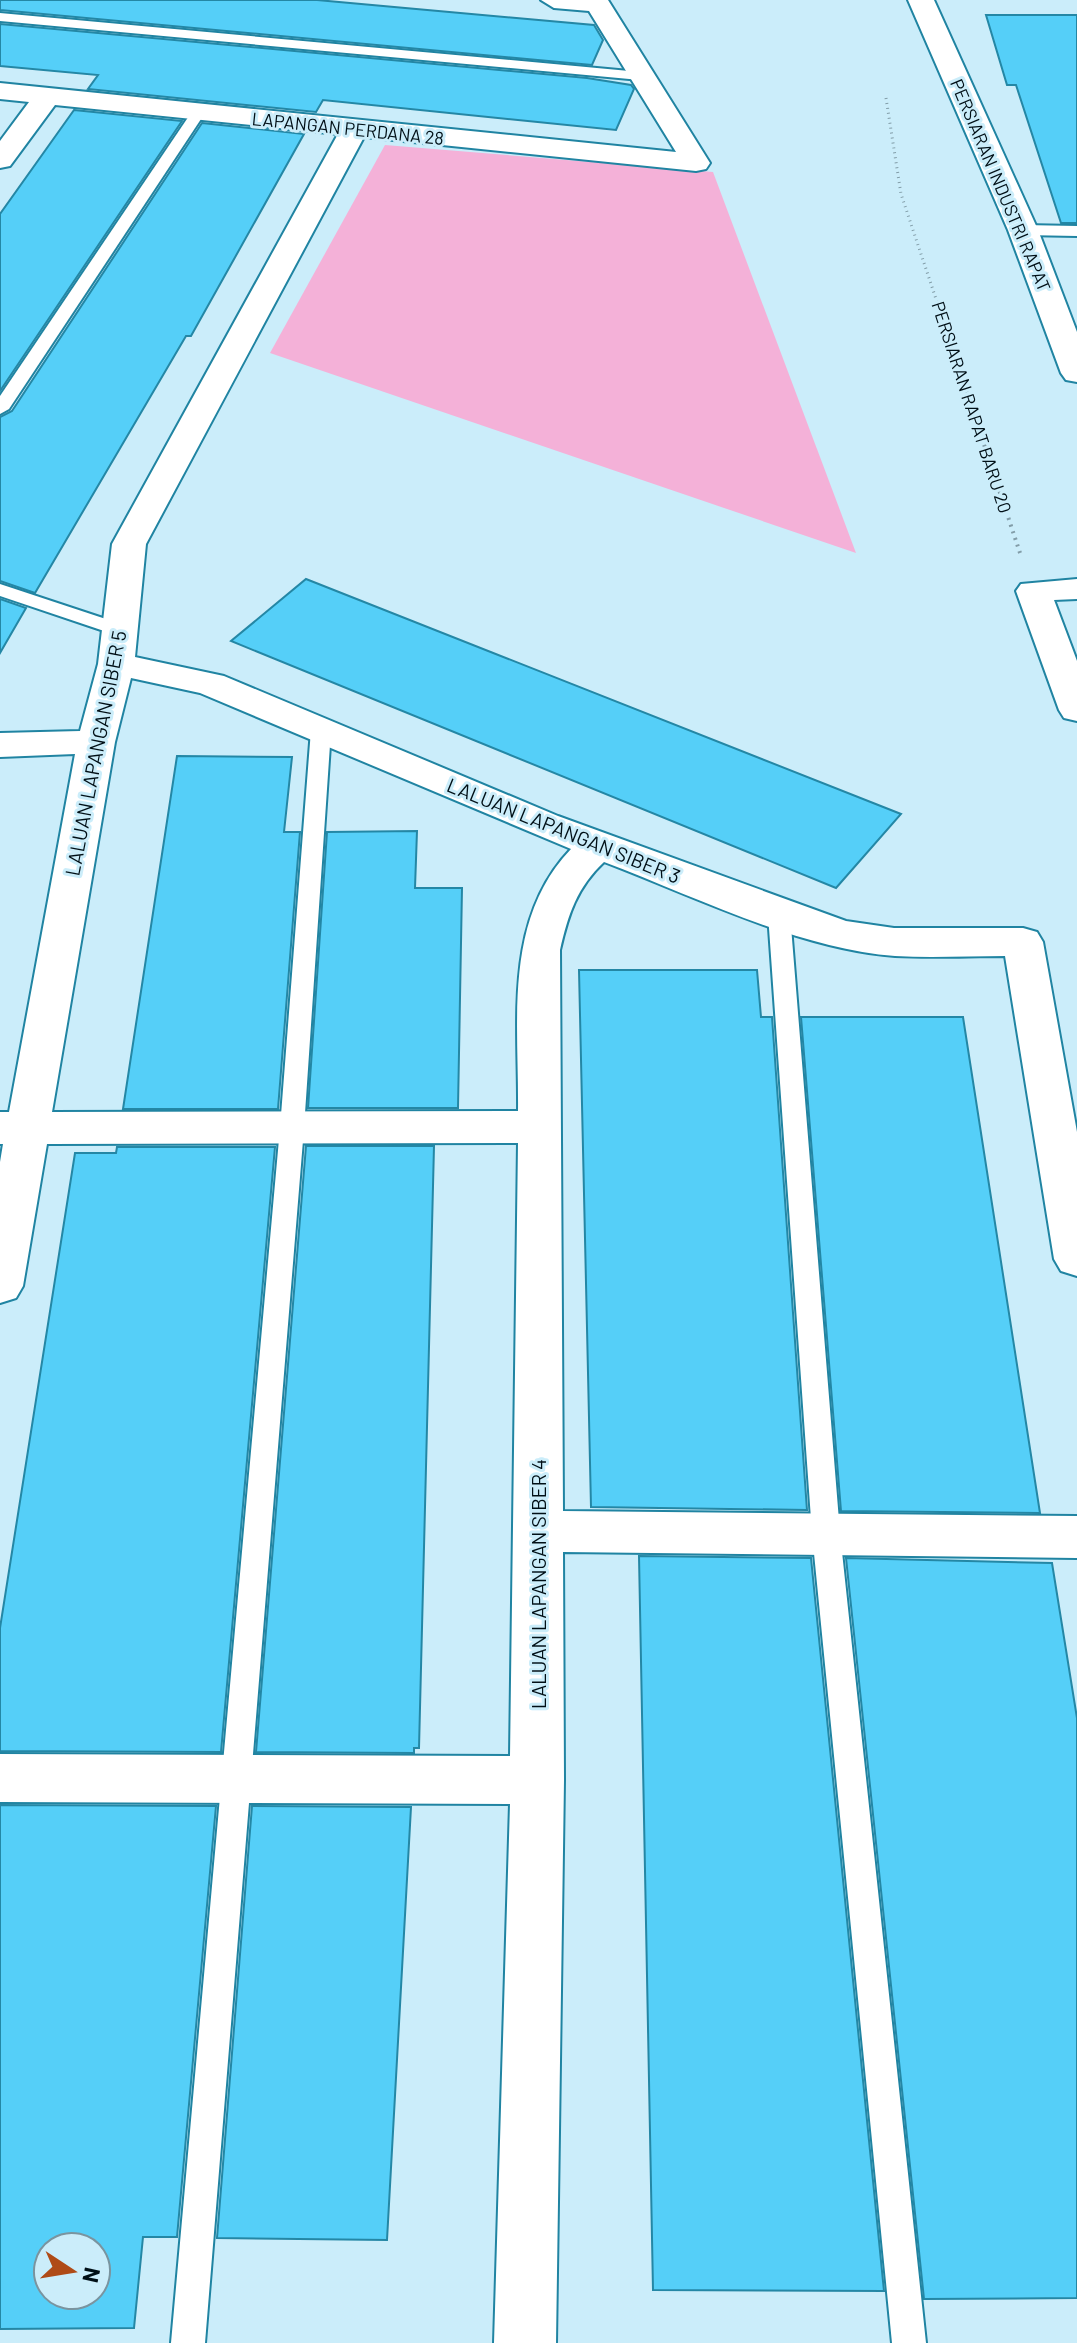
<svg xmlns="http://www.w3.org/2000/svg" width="1077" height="2343" font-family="Barlow,sans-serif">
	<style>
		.green { fill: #f4b1d8 }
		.building { fill: #55cff8; stroke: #2487a5; stroke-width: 2; fill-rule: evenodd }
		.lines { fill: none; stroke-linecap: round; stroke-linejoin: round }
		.service-casing { stroke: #2084a2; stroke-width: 4 }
		.minor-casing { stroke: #2084a2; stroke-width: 4 }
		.path-far1 { stroke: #829da8; stroke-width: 3; stroke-dasharray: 1 4; stroke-linecap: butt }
		.path { stroke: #829da8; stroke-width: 4; stroke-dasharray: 2 5; stroke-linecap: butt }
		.service { fill: #fff; fill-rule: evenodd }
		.minor { fill: #fff; fill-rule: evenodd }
		.labels { text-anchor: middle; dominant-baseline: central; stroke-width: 6; stroke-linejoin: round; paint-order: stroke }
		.far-street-label { font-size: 18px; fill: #000f16; stroke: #cbedfa }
		.street-label { font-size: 20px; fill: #000f16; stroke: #cbedfa }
	</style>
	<rect width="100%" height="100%" fill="#cbedfa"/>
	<path class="green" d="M 385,145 L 713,172 L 856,553 L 270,353 Z"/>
	<g class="building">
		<path d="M 0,0 L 317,0 L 594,25 L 603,40 L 592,65 L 0,10 Z"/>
		<path d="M 986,15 L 1077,15 L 1077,223 L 1061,223 L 1016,85 L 1007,85 Z"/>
		<path d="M 0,24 L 587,78 L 631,85 L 634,89 L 616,130 L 323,100 L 316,112 L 88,89 L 98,75 L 0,66 Z"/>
		<path d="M 74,110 L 182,121 L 0,391 L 0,214 Z"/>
		<path d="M 202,123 L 304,134 L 191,336 L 186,336 L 35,593 L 0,581 L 0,417 L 12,411 Z"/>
		<path d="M 306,579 L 901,814 L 836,888 L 231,641 Z"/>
		<path d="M 0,599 L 26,608 L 0,653 Z"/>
		<path d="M 177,756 L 292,757 L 284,832 L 300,832 L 278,1109 L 123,1109 Z"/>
		<path d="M 417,831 L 415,888 L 462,888 L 458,1108 L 308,1108 L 327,832 Z"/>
		<path d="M 579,970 L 757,970 L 761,1017 L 772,1017 L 807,1510 L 591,1507 Z"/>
		<path d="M 801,1017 L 963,1017 L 1040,1513 L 841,1511 Z"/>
		<path d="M 306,1146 L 434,1146 L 419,1748 L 414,1748 L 414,1753 L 256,1752 Z"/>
		<path d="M 117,1147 L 275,1147 L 221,1752 L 0,1751 L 0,1628 L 75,1153 L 116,1153 Z"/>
		<path d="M 639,1556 L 811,1558 L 884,2291 L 653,2290 Z"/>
		<path d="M 846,1558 L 1052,1563 L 1077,1718 L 1077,2298 L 924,2299 Z"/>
		<path d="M 0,1805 L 216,1806 L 177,2237 L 143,2237 L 134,2328 L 0,2329 ZM 48,2247 L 96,2247 L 96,2295 L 48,2295 Z"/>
		<path d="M 252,1806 L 411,1807 L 387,2240 L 217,2238 Z"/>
	</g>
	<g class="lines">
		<defs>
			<g id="service">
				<path d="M 0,13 L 640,72 L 647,76 L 640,80 L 0,21 Z"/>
				<path d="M 193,110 L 205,113 L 9,409 L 0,414 L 0,396 Z"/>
				<path d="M 1077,226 L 1077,236 L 1023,235 L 1015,230 L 1023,225 Z"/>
				<path d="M 0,584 L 127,626 L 130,630 L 127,634 L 113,634 L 0,596 Z"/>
				<path d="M 321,724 L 331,730 L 304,1128 L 205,2343 L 171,2343 L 280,1128 L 311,730 Z"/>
				<path d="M 779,907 L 790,914 L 840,1533 L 926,2343 L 892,2343 L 812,1533 L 768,914 Z"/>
			</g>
			<g id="minor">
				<path d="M 541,0 L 608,0 L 710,163 L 706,169 L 696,171 L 364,137 L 146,544 L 135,657 L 224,676 L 558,816 L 846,921 L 894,928 L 1023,928 L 1037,932 L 1043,942 L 1077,1132 L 1077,1276 L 1061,1271 L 1054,1259 L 1005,956 C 969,956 931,958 895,956 C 799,949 694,896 604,862 C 577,887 568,915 560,950 L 563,1511 L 1077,1516 L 1077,1558 L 563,1552 L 564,1780 L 556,2343 L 494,2343 L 510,1804 L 0,1802 L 0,1754 L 510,1756 L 518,1143 L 47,1144 L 23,1286 L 16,1298 L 0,1303 L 0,1162 L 3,1144 L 0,1144 L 0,1112 L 9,1112 L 75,754 L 0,757 L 0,733 L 80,731 L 98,664 L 112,544 L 338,134 L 55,105 L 10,166 L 0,168 L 0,141 L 29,102 L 0,99 L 0,83 L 676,152 L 589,11 L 554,8 ZM 131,678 L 200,693 L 571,849 C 503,920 519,1021 518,1111 L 52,1112 L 115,742 Z"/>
				<path d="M 908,0 L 934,0 L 1038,230 L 1077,332 L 1077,382 L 1066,380 L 1061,373 L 1008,230 Z"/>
				<path d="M 1077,579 L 1077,599 L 1054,600 L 1077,661 L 1077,721 L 1064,718 L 1059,710 L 1016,591 L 1021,584 Z"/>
			</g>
		</defs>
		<use href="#service" class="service-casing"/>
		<use href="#minor" class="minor-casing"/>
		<path class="path-far1" d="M 886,98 L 901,194 L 972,407"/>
		<path class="path" d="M 971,405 L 1020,553"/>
		<use href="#service" class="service"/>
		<use href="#minor" class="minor"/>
	</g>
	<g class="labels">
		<g class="far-street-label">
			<text transform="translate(348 128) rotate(6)">LAPANGAN PERDANA 28</text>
			<text transform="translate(1001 185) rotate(67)">PERSIARAN INDUSTRI RAPAT</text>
			<text transform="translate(972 407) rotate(72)">PERSIARAN RAPAT BARU 20</text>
		</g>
		<g class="street-label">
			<text transform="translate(95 753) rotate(-79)">LALUAN LAPANGAN SIBER 5</text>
			<text transform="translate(564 830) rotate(22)">LALUAN LAPANGAN SIBER 3</text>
			<text transform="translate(538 1584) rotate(-90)">LALUAN LAPANGAN SIBER 4</text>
		</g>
	</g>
	<g transform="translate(72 2271) rotate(102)"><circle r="38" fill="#cbedfa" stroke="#7a949f" stroke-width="2"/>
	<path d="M0-6L14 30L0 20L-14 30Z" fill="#af4b17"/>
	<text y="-12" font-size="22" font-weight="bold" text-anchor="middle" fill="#000f16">N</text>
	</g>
</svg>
